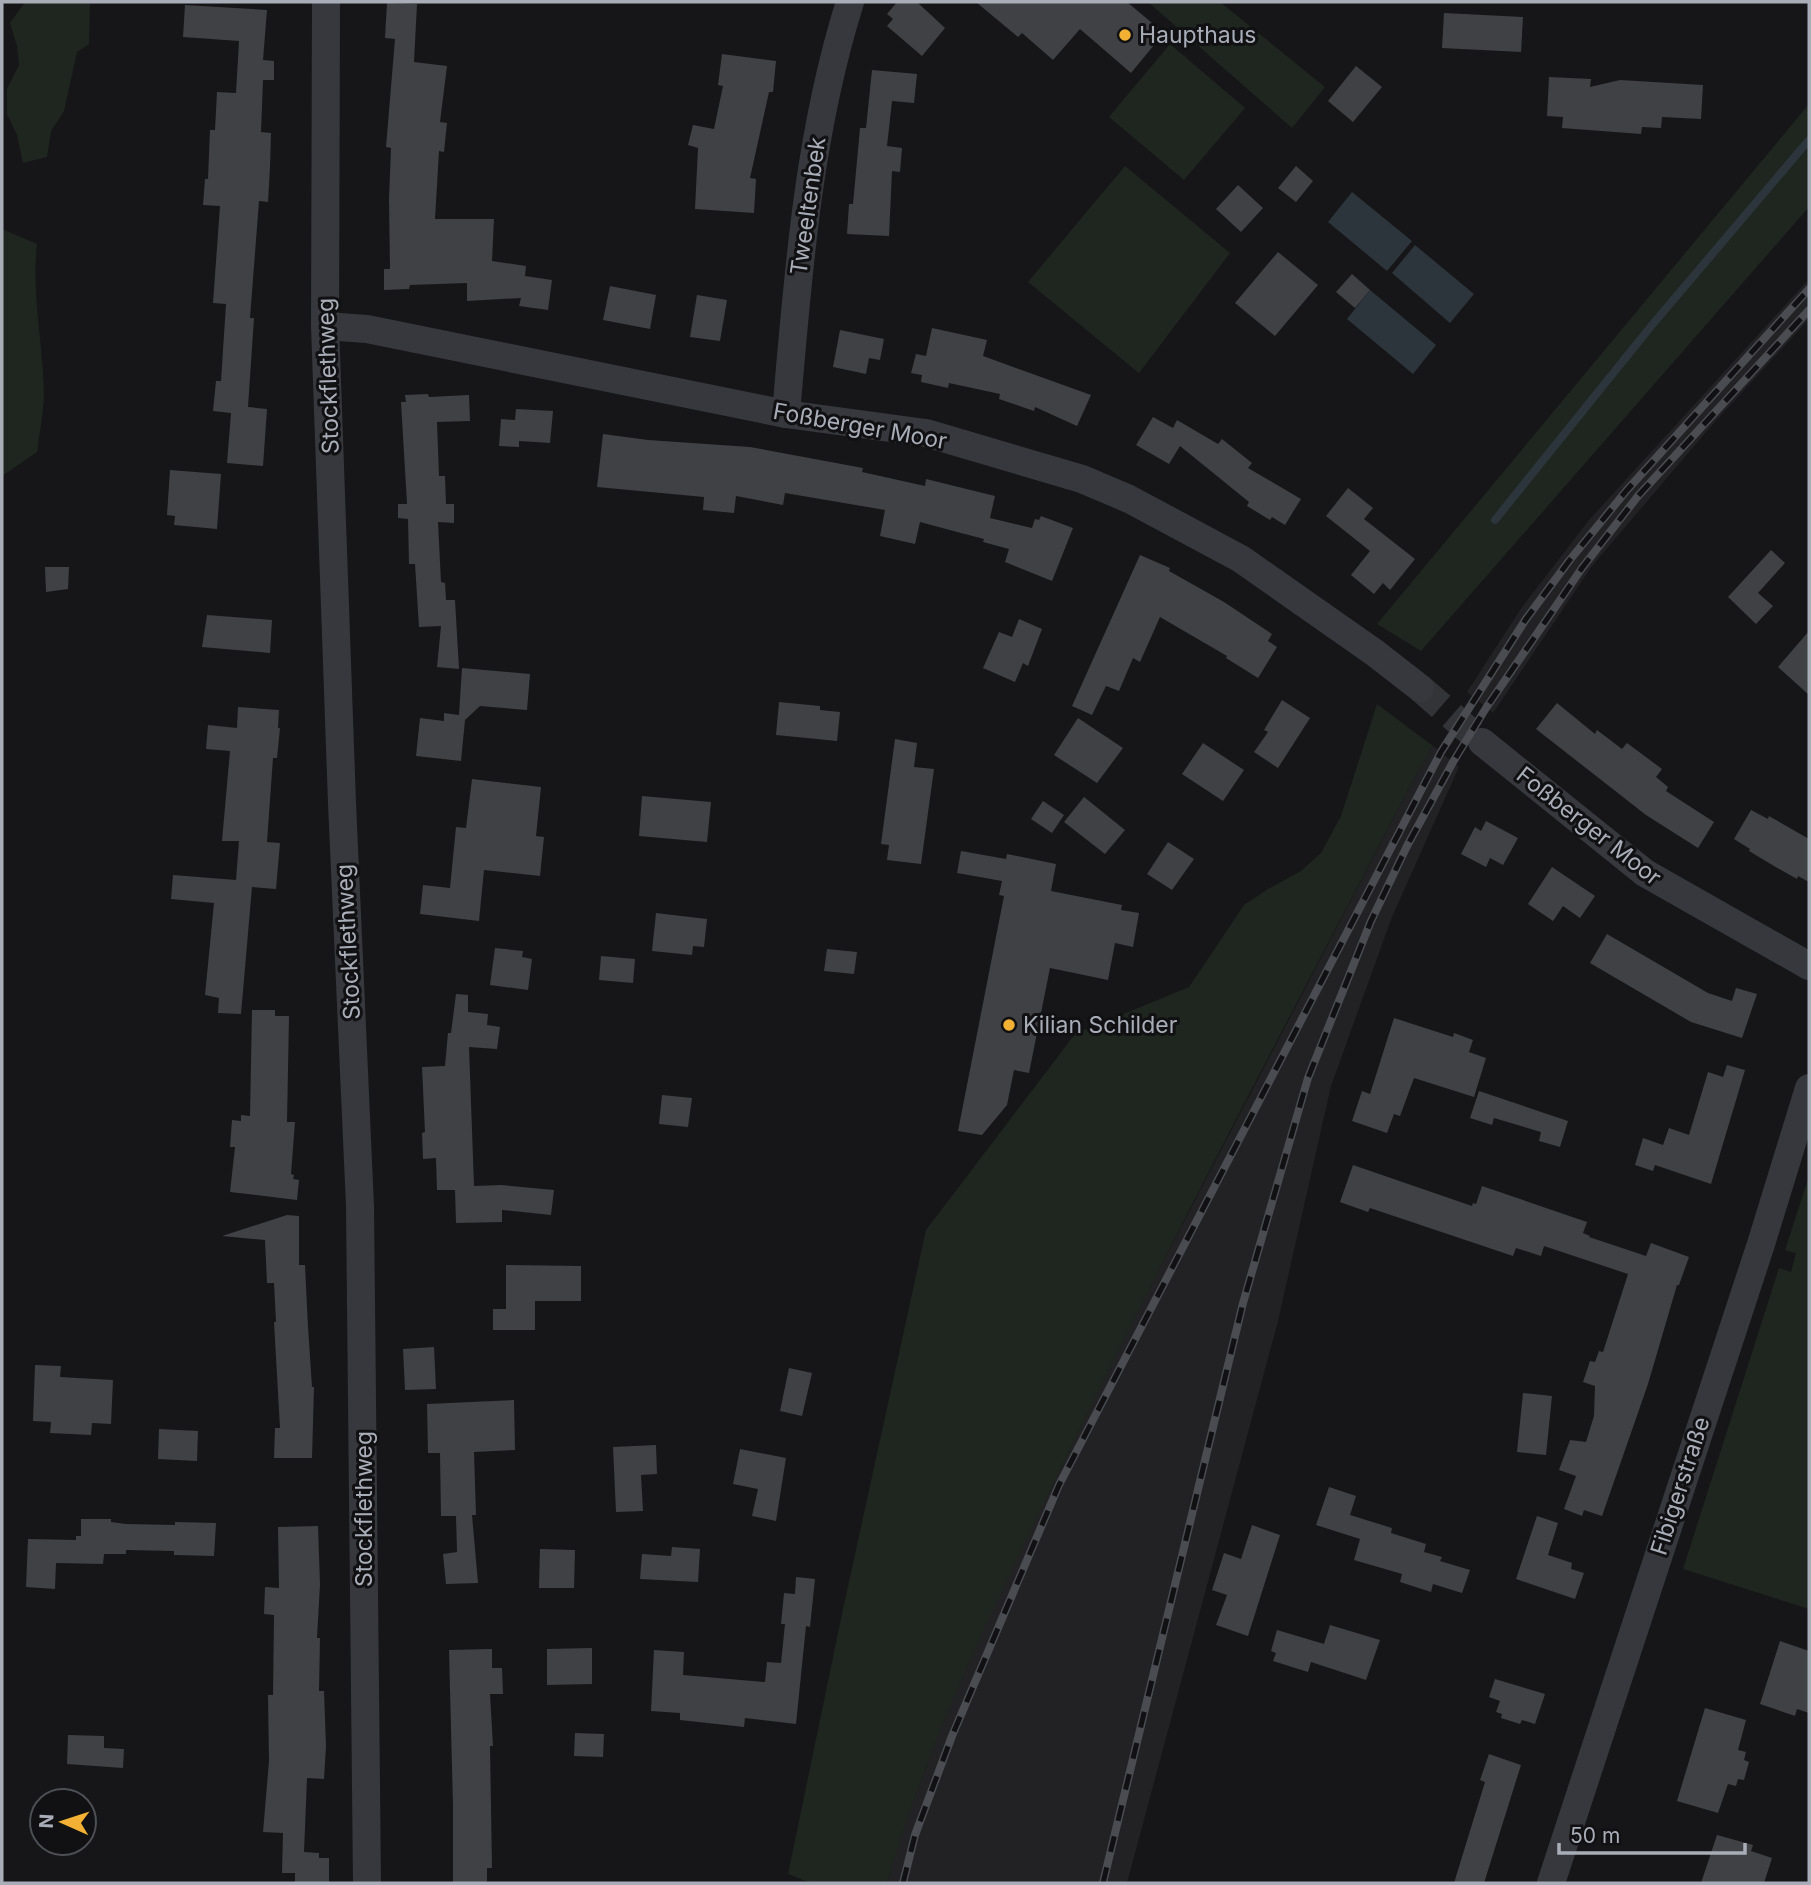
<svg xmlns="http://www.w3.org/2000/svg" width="1811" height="1885" font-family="Inter,sans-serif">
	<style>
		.built { fill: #222225 }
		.green { fill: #1e261f }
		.water { fill: #2c353c }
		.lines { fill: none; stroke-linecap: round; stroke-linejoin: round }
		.stream { stroke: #2c353c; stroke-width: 8 }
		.building { fill: #404145 }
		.minor-tunnel { stroke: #333438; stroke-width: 28; stroke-dasharray: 28 14; stroke-linecap: butt }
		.minor { stroke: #37383d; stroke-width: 28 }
		.rail-casing { stroke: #4a4c52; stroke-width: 8 }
		.rail { stroke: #111113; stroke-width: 5; stroke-dasharray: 16; stroke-linecap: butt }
		.poi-dot { fill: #f2b134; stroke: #111113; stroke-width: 2.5 }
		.labels { text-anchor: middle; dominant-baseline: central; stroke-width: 6; stroke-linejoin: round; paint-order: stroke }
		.poi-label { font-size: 23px; fill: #a8adb8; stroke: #111113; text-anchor: start }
		.street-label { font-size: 23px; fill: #a8adb8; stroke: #111113 }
	</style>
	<rect width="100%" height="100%" fill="#161618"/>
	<g class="built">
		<path d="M 1809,279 L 1809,319 L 1712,425 L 1592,566 L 1493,713 L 1467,692 L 1522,607 L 1589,520 Z"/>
		<path d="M 1433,746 L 1459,767 L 1392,917 L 1331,1086 L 1278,1321 L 1127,1883 L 887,1883 L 901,1834 L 940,1729 L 991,1611 L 1126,1333 L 1417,773 Z"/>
	</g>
	<g class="green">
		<path d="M 25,2 L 90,2 L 89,44 L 77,52 L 64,111 L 51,131 L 47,157 L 23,163 L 17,135 L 7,114 L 7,89 L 19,65 L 17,46 L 10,23 Z"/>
		<path d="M 1148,2 L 1220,2 L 1325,87 L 1292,128 Z"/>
		<path d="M 1170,44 L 1245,108 L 1184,180 L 1109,117 Z"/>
		<path d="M 1809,104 L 1809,207 L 1421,651 L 1377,624 Z"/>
		<path d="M 1125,166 L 1230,253 L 1139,373 L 1028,282 Z"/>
		<path d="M 2,229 L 37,244 C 31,295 44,347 44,398 C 43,416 39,434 37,452 L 2,476 Z"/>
		<path d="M 1377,704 L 1433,746 L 1417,773 C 1301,996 1182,1218 1072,1445 C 1003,1588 931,1730 887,1883 L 811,1883 L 788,1874 L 843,1609 L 926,1230 L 1075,1034 L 1189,987 L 1244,905 L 1268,889 L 1301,871 L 1321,853 L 1341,816 Z"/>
		<path d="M 1809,1176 L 1809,1609 L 1683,1569 L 1779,1268 L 1791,1272 L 1796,1253 L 1785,1250 Z"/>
	</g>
	<g class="water">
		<path d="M 1352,192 L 1412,241 L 1387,271 L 1328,222 Z"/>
		<path d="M 1415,245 L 1474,294 L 1450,323 L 1392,273 Z"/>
		<path d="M 1370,290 L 1436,345 L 1413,374 L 1347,319 Z"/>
	</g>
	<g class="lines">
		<path class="stream" d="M 1495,520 L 1652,325 L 1809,140"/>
	</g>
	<g class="building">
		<path d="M 897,2 L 917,2 L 945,28 L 922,56 L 887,26 L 893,19 L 887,14 Z"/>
		<path d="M 976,2 L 1127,2 L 1164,33 L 1131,73 L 1080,29 L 1053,60 L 1022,33 L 1018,37 Z"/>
		<path d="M 387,3 L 417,4 L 414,62 L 447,66 L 440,122 L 447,123 L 444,152 L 439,151 L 435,219 L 494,219 L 492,261 L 526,266 L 525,276 L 552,280 L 548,310 L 519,306 L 521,298 L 467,301 L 467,283 L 410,285 L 409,289 L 384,290 L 384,269 L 390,269 L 389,199 L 391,148 L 386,147 L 395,39 L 385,38 Z"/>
		<path d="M 185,5 L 267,10 L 263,60 L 274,61 L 274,80 L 263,80 L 261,132 L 271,133 L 270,167 L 268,202 L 259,201 L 250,318 L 254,318 L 248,407 L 267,409 L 263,466 L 227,463 L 231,413 L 213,411 L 216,381 L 221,381 L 226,304 L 213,303 L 220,206 L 203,205 L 205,179 L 208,179 L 210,130 L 215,130 L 217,92 L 236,93 L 239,41 L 183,37 Z"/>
		<path d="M 1444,13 L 1523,17 L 1521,52 L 1442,48 Z"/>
		<path d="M 722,54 L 776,61 L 773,92 L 769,92 L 750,178 L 756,179 L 754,213 L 695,209 L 698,148 L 688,145 L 693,125 L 714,129 L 723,86 L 718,85 Z"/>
		<path d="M 1356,66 L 1382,87 L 1353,122 L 1328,101 Z"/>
		<path d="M 872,70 L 917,74 L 914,103 L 892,101 L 887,146 L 902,148 L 900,172 L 892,171 L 889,236 L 847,234 L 849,204 L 853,204 L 860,128 L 866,128 Z"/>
		<path d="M 1549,77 L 1591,79 L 1590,87 L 1620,80 L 1703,85 L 1701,119 L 1662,117 L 1661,128 L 1642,127 L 1641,134 L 1562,128 L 1563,117 L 1547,116 Z"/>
		<path d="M 1296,166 L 1313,181 L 1296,202 L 1278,188 Z"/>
		<path d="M 1238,185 L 1263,208 L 1241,232 L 1216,209 Z"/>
		<path d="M 1278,252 L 1318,285 L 1275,336 L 1235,303 Z"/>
		<path d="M 1352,274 L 1370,290 L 1355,308 L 1336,292 Z"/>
		<path d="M 610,286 L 656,295 L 650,329 L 603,320 Z"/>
		<path d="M 697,295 L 727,300 L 720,341 L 690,337 Z"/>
		<path d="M 932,328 L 987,340 L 983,356 L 1091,395 L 1077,426 L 1035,407 L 1034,411 L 999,399 L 1000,394 L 949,383 L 948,388 L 921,382 L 922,375 L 911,373 L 916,354 L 926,356 Z"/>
		<path d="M 840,330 L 884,339 L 880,360 L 869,358 L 866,374 L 833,367 Z"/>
		<path d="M 428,394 L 429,397 L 469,395 L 470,421 L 437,422 L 439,476 L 445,476 L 446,504 L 454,504 L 454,523 L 438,522 L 441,582 L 445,583 L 446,600 L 455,600 L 459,669 L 437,667 L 441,626 L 419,627 L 415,564 L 409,564 L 408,519 L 398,518 L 398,504 L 407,504 L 401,402 L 406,402 L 405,395 Z"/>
		<path d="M 516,409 L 553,411 L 550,443 L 519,441 L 519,447 L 499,446 L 501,419 L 515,420 Z"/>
		<path d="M 1153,417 L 1173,428 L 1177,420 L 1218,444 L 1222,439 L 1252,463 L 1248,468 L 1301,499 L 1285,525 L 1272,517 L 1270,520 L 1247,506 L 1249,502 L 1180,446 L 1169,464 L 1136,445 Z"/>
		<path d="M 603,434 L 648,440 L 750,447 L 863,468 L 862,472 L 925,486 L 926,479 L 995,496 L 990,518 L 1032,528 L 1035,519 L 1039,520 L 1041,516 L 1073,528 L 1052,581 L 1005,562 L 1009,549 L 983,542 L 984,539 L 961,533 L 920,522 L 915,544 L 880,536 L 885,510 L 785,493 L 783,505 L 736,496 L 734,513 L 703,510 L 704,497 L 597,487 Z"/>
		<path d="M 170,470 L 221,474 L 217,529 L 174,525 L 175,516 L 167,515 Z"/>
		<path d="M 1348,488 L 1373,508 L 1364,519 L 1415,559 L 1390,590 L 1383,583 L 1374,594 L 1351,575 L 1370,551 L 1326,516 Z"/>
		<path d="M 1771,550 L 1785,563 L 1758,593 L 1773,606 L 1756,624 L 1728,597 Z"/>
		<path d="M 1140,555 L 1170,568 L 1169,571 L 1224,602 L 1272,634 L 1268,641 L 1277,647 L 1258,678 L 1226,658 L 1227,656 L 1160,617 L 1140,662 L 1133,658 L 1119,691 L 1106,686 L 1092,715 L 1072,706 Z"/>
		<path d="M 45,567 L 69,567 L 68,589 L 46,592 Z"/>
		<path d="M 207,615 L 272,620 L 270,653 L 202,647 Z"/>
		<path d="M 1019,619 L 1042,629 L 1028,666 L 1023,663 L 1015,682 L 983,668 L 999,632 L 1012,637 Z"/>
		<path d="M 1809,631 L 1809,695 L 1778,667 Z"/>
		<path d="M 462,668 L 530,674 L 527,710 L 480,706 L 465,720 L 461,761 L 416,756 L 420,718 L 444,721 L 444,713 L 459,715 Z"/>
		<path d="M 1282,700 L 1310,718 L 1278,768 L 1254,752 L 1268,732 L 1264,730 Z"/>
		<path d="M 779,702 L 820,706 L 820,710 L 840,712 L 837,741 L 776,735 Z"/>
		<path d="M 1557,703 L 1595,734 L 1597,730 L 1622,749 L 1627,743 L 1662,769 L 1656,777 L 1668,787 L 1666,791 L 1714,822 L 1698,848 L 1646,815 L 1536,729 Z"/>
		<path d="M 238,707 L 279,710 L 278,728 L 280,728 L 277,758 L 273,758 L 267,842 L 280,843 L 276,889 L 252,887 L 241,1014 L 218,1013 L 219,998 L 205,995 L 214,903 L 171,899 L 173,875 L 236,880 L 239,841 L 222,841 L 230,751 L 206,749 L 208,725 L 237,728 Z"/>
		<path d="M 1078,718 L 1123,748 L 1097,783 L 1054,755 Z"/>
		<path d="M 895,739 L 917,743 L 914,767 L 934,769 L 921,864 L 887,860 L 889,845 L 881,844 Z"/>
		<path d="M 1203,743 L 1244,770 L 1223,801 L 1182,774 Z"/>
		<path d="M 472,779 L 541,787 L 536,836 L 544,837 L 540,876 L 484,870 L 479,921 L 420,914 L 423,885 L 450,888 L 456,827 L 466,828 Z"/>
		<path d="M 642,796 L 711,802 L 707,842 L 639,836 Z"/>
		<path d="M 1084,797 L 1125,830 L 1105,854 L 1064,822 Z"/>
		<path d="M 1043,801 L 1064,815 L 1052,833 L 1031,819 Z"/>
		<path d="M 1751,810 L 1768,819 L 1769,816 L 1809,839 L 1809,882 L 1798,876 L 1797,879 L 1774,866 L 1749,851 L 1750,849 L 1734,839 Z"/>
		<path d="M 1486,821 L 1518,838 L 1503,865 L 1490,858 L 1486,867 L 1461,854 L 1475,827 L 1481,831 Z"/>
		<path d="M 1168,842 L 1194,859 L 1172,890 L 1147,874 Z"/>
		<path d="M 961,851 L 1006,859 L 1007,854 L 1056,864 L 1051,891 L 1122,905 L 1121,910 L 1139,913 L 1133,947 L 1115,943 L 1108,980 L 1050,968 L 1029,1073 L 1014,1070 L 1007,1105 L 982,1135 L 958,1131 L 1004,896 L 999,895 L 1002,881 L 957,873 Z"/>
		<path d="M 1552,867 L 1595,896 L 1580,918 L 1563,906 L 1553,921 L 1528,904 Z"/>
		<path d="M 656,913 L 707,919 L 704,947 L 693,946 L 692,955 L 652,951 Z"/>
		<path d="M 1607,934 L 1708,993 L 1732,1001 L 1736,988 L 1757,994 L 1742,1038 L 1691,1022 L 1590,963 Z"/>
		<path d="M 495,948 L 523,951 L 522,957 L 532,959 L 528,990 L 490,985 Z"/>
		<path d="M 827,949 L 857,952 L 854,974 L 824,971 Z"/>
		<path d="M 601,956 L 635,959 L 633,983 L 599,980 Z"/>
		<path d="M 456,994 L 468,995 L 468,1012 L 488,1014 L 487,1025 L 500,1027 L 497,1049 L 469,1047 L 474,1186 L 501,1185 L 554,1190 L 551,1215 L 502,1210 L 502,1222 L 456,1223 L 455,1190 L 437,1190 L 436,1158 L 423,1159 L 422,1133 L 425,1132 L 422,1067 L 445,1066 L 448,1033 L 451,1033 Z"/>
		<path d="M 252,1010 L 275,1010 L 275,1016 L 289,1016 L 287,1122 L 295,1122 L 291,1174 L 294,1175 L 293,1179 L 299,1180 L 297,1200 L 230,1192 L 235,1147 L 230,1147 L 232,1120 L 241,1121 L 241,1115 L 250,1116 Z"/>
		<path d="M 1394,1018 L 1453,1037 L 1454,1033 L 1473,1040 L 1469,1052 L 1486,1058 L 1474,1097 L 1414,1078 L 1400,1116 L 1394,1114 L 1387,1133 L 1352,1121 L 1362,1091 L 1370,1094 Z"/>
		<path d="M 1727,1065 L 1745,1070 L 1711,1184 L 1655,1165 L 1653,1171 L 1635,1165 L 1643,1138 L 1663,1145 L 1669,1128 L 1689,1135 L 1708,1072 L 1723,1077 Z"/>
		<path d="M 1479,1091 L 1568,1121 L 1560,1147 L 1539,1141 L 1541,1132 L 1494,1118 L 1492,1125 L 1470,1118 Z"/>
		<path d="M 662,1095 L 692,1098 L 688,1127 L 659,1124 Z"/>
		<path d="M 1353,1165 L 1472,1206 L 1473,1203 L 1476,1204 L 1482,1186 L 1587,1222 L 1583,1233 L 1590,1236 L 1589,1237 L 1646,1256 L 1651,1243 L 1689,1257 L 1679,1285 L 1677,1285 L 1648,1384 L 1602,1516 L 1584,1510 L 1582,1516 L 1564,1509 L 1576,1476 L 1559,1470 L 1570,1440 L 1586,1442 L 1594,1416 L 1595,1386 L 1583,1382 L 1590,1361 L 1595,1362 L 1599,1351 L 1603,1352 L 1628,1274 L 1544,1246 L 1541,1256 L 1516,1248 L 1513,1256 L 1370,1208 L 1368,1212 L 1340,1202 Z"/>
		<path d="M 287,1215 L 299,1216 L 299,1265 L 305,1265 L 308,1327 L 312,1387 L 314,1387 L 312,1458 L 274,1458 L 275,1428 L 280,1428 L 274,1322 L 276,1322 L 274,1283 L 267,1283 L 265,1240 L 222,1236 Z"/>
		<path d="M 506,1265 L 581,1266 L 581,1301 L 535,1301 L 535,1330 L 493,1330 L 493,1309 L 506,1309 Z"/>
		<path d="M 434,1347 L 436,1389 L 405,1390 L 403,1349 Z"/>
		<path d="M 35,1365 L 61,1366 L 60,1377 L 113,1380 L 111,1424 L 92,1423 L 91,1435 L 50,1433 L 51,1422 L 33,1421 Z"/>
		<path d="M 789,1368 L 812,1373 L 802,1416 L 780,1411 Z"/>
		<path d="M 1523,1393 L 1552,1396 L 1546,1455 L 1517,1452 Z"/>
		<path d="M 514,1400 L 515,1450 L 474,1452 L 476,1515 L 472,1515 L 478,1583 L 446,1584 L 443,1554 L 457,1552 L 456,1516 L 441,1516 L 440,1453 L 428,1453 L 427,1404 Z"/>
		<path d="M 159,1429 L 198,1431 L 197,1461 L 158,1459 Z"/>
		<path d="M 656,1445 L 657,1474 L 641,1475 L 643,1511 L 616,1512 L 613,1447 Z"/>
		<path d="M 740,1449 L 786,1458 L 776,1521 L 752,1516 L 758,1489 L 733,1484 Z"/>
		<path d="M 1329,1487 L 1356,1496 L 1350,1515 L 1392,1528 L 1391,1533 L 1426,1544 L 1424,1552 L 1442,1557 L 1440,1561 L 1470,1570 L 1462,1593 L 1433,1584 L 1431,1592 L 1400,1582 L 1402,1574 L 1354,1560 L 1360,1539 L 1316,1525 Z"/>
		<path d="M 1537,1516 L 1558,1523 L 1548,1555 L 1572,1563 L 1571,1569 L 1584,1573 L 1575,1599 L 1516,1579 Z"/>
		<path d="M 81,1519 L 111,1519 L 111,1522 L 126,1524 L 175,1525 L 175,1522 L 216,1523 L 214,1556 L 174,1555 L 174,1551 L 126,1550 L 126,1554 L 104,1554 L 103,1564 L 56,1563 L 55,1589 L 26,1587 L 28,1539 L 76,1540 L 76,1536 L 81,1536 Z"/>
		<path d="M 1252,1525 L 1280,1535 L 1248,1636 L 1216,1625 L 1227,1595 L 1212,1590 L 1224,1553 L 1241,1559 Z"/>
		<path d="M 318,1526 L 320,1584 L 317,1638 L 320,1638 L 319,1691 L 324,1691 L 326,1746 L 324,1779 L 307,1778 L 304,1852 L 319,1853 L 319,1858 L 329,1858 L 329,1883 L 295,1883 L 295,1873 L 282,1873 L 283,1833 L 263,1832 L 269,1761 L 268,1695 L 273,1695 L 274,1615 L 264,1614 L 265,1587 L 279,1588 L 278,1527 Z"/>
		<path d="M 672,1547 L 700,1549 L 698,1582 L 640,1579 L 642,1554 L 671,1556 Z"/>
		<path d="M 540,1549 L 575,1550 L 574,1588 L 539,1588 Z"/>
		<path d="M 796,1577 L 815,1579 L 810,1627 L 806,1626 L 796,1724 L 745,1718 L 744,1727 L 680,1720 L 680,1713 L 651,1711 L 654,1650 L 684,1652 L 683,1675 L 765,1682 L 767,1662 L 781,1663 L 785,1624 L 781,1624 L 784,1593 L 795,1594 Z"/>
		<path d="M 1330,1625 L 1380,1640 L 1366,1680 L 1311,1662 L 1308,1672 L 1273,1661 L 1276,1653 L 1271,1651 L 1277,1630 L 1324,1644 Z"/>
		<path d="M 1780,1641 L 1809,1651 L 1809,1713 L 1797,1709 L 1795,1716 L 1760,1704 Z"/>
		<path d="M 592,1648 L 592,1684 L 547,1685 L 547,1649 Z"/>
		<path d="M 492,1649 L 492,1668 L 502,1668 L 503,1694 L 490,1694 L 493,1746 L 490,1746 L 492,1868 L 487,1868 L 487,1883 L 453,1883 L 453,1806 L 449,1650 Z"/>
		<path d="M 1495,1679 L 1545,1694 L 1535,1724 L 1522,1720 L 1520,1724 L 1501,1718 L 1502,1714 L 1496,1712 L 1500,1701 L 1489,1697 Z"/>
		<path d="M 1705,1708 L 1746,1720 L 1738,1750 L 1746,1752 L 1744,1760 L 1749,1762 L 1744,1780 L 1738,1779 L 1736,1786 L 1728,1784 L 1718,1813 L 1677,1801 Z"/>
		<path d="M 575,1733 L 604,1734 L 603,1757 L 574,1756 Z"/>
		<path d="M 68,1735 L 104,1736 L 104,1748 L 124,1749 L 123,1768 L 67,1764 Z"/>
		<path d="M 1489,1754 L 1521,1765 L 1484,1883 L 1454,1883 L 1485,1782 L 1480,1780 Z"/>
		<path d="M 1717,1835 L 1753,1845 L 1751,1851 L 1772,1858 L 1764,1883 L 1701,1883 Z"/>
	</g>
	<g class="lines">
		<path class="minor-tunnel" d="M 1420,688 L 1482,742"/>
		<g class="minor">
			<path d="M 326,2 L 325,326 L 342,803 L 360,1206 L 367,1883"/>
			<path d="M 325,326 L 367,329 L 786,414 L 926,433 L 1082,479 L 1129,499 L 1241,559 L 1375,653 L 1420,688"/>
			<path d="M 786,414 C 798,275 808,135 850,2"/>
			<path d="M 1482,742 L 1645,873 L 1809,966"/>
			<path d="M 1551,1883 L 1761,1244 L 1809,1088"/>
		</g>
		<defs>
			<g id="rail">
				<path d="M 903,1883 L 915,1835 L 952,1736 L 1059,1485 L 1441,752 L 1526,619 L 1569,561 L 1627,490 L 1809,289"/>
				<path d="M 1103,1883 L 1243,1303 L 1308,1078 L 1371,921 L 1407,846 L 1453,762 L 1486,708 L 1582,568 L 1638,496 L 1809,310"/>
			</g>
		</defs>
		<use href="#rail" class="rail-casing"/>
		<use href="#rail" class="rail"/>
	</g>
	<g class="poi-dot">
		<circle cx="1125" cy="35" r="7"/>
		<circle cx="1009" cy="1025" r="7"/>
	</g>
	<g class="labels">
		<g class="poi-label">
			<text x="1139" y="35">Haupthaus</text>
			<text x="1023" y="1025">Kilian Schilder</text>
		</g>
		<g class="street-label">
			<text transform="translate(808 206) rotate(-82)">Tweeltenbek</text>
			<text transform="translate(328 376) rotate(-92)">Stockflethweg</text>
			<text transform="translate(860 426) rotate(10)">Foßberger Moor</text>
			<text transform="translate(1589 826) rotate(38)">Foßberger Moor</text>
			<text transform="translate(348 942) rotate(-93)">Stockflethweg</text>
			<text transform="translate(1680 1486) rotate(-72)">Fibigerstraße</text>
			<text transform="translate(364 1509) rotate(-90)">Stockflethweg</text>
		</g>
	</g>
	<rect width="1811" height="1885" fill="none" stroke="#a8adb8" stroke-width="7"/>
	<g transform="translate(63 1822) rotate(273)"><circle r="33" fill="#111113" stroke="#4d4f55" stroke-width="2"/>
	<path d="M0-5L12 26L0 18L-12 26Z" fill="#f2b134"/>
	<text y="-10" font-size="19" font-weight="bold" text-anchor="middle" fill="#a8adb8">N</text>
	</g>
	<path d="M1559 1843v10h186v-10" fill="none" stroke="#a8adb8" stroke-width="3.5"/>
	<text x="1570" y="1843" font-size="21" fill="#a8adb8" stroke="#111113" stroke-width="5" paint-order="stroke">50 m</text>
</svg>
